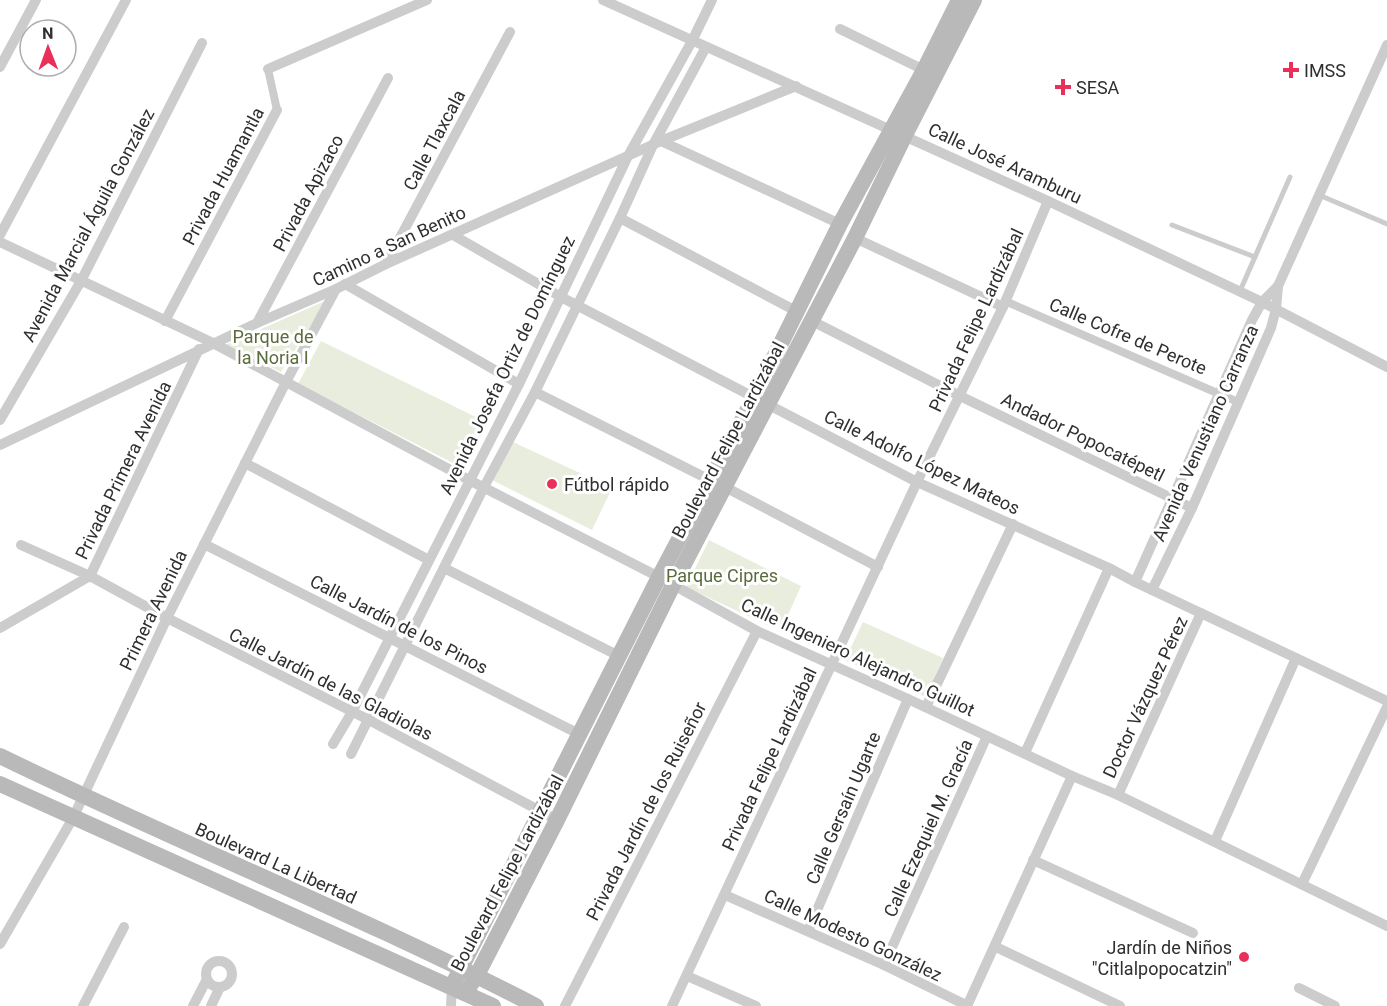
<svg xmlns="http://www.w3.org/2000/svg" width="1387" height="1006" font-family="Roboto,sans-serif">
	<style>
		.green { fill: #e8eddd }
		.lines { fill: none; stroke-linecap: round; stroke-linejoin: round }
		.service { stroke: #ccc; stroke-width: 5 }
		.pedestrian { stroke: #ccc; stroke-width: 8 }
		.minor { stroke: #ccc; stroke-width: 10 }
		.secondary { stroke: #b9b9b9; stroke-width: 16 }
		.poi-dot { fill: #e83058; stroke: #fff; stroke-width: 2 }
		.labels { text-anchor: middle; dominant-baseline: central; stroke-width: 6; stroke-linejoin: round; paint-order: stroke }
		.poi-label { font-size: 18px; fill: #2f2f2f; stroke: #fff; text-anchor: start }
		.street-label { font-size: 18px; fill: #2f2f2f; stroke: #fff }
		.park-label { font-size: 18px; fill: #596c3c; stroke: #fff }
	</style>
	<rect width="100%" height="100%" fill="#fff"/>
	<g class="green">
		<path d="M 327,300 L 281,372 L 225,345 Z"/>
		<path d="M 321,341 L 488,423 L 463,468 L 298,384 Z"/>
		<path d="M 513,442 L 612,488 L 592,530 L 492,480 Z"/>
		<path d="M 709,540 L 801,586 L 784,624 L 767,625 L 686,587 Z"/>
		<path d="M 863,622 L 943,658 L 926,697 L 845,660 Z"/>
	</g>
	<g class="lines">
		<g class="service">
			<path d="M 1319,195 L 1387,224"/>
			<path d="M 1172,225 L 1255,257"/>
			<path d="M 1240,291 L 1290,177"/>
		</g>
		<g class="pedestrian">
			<path d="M 268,69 L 277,110"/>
			<path d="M 1005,301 L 1238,402"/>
		</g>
		<g class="minor">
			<path d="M 603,0 L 1048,201 L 1262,302 L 1387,367"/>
			<path d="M 840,29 L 924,70"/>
			<path d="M 0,67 L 36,0"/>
			<path d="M 268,69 L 427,0"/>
			<path d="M 661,141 L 840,224"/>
			<path d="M 620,218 L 796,311"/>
			<path d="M 0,235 L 126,0"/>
			<path d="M 453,235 L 561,297 L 917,482 L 1109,568 L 1135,582 L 1387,701"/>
			<path d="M 855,238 L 1003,307"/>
			<path d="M 0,242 L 213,343 L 469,480 L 659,577 L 757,631 L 908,699 L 1072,776 L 1118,795 L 1387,926"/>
			<path d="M 386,264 L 510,32"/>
			<path d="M 345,284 L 519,384"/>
			<path d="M 165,321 L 277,110"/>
			<path d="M 812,321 L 960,396 L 1192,508"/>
			<path d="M 257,323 L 388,78"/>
			<path d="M 535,392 L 710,480"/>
			<path d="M 0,420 L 81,281 L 202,43"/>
			<path d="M 0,445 L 257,323 L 336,289 L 386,264 L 661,141 L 796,86"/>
			<path d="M 245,463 L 429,560"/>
			<path d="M 725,487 L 878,567"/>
			<path d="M 204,544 L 579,734"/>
			<path d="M 21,545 L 90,576 L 167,618 L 369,720 L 557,820"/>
			<path d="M 444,568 L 619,656"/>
			<path d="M 1135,582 L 1252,320 L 1262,302 L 1278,286"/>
			<path d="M 1152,590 L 1192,508 L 1271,328 L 1276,309 L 1278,286 L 1387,45"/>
			<path d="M 0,628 L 90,576 L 199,349"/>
			<path d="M 926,707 L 1013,524"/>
			<path d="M 333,744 L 352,712 L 519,384 L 628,156 L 692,41 L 712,0"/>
			<path d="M 1025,753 L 1109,568"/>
			<path d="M 351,754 L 484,487 L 535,392 L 620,218 L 653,145 L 706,47"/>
			<path d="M 1118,795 L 1201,613"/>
			<path d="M 1215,841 L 1296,658"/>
			<path d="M 1033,860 L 1193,933"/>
			<path d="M 1302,884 L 1387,707"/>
			<path d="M 725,895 L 884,965 L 968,1006"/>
			<path d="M 808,931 L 908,699"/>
			<path d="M 0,944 L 73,818 L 167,618 L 286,382 L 336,289"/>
			<path d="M 996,947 L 1120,1006"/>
			<circle cx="219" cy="974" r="13"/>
			<path d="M 884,965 L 987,736"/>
			<path d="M 687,976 L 756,1006"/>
			<path d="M 1299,988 L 1335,1006"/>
			<path d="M 83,1006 L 124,927"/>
			<path d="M 193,1006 L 207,979"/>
			<path d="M 211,1006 L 220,987"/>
			<path d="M 451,1006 L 452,986"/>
			<path d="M 565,1006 L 757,631"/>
			<path d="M 672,1006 L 917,482 L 1003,307 L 1048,201"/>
			<path d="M 967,1006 L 1072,776"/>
		</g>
		<g class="secondary">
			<path d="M 0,756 C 177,842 361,916 536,1006"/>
			<path d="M 0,784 L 493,1006"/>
			<path d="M 452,986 L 659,577 L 754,398 L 840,224 L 924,70 L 959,0"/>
			<path d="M 465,993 L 477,975 L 557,820 L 673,585 L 855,238 L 905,135 L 974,0"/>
		</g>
	</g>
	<g class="poi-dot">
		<path d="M1288 61h6v6h6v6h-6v6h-6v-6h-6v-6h6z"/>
		<path d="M1060 78h6v6h6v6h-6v6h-6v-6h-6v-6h6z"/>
		<circle cx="552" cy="484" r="6"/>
		<circle cx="1244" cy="957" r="6"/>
	</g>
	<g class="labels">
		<g class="poi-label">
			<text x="1304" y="70">IMSS</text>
			<text x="1076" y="87">SESA</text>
			<text x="564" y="484">Fútbol rápido</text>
			<text x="1232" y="947" text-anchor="end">Jardín de Niños<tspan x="1232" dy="21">"Citlalpopocatzin"</tspan></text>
		</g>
		<g class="street-label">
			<text transform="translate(434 140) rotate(-62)">Calle Tlaxcala</text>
			<text transform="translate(1005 163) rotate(25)">Calle José Aramburu</text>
			<text transform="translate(223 176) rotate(-62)">Privada Huamantla</text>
			<text transform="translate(308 193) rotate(-62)">Privada Apizaco</text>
			<text transform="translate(88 225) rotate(-62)">Avenida Marcial Águila González</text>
			<text transform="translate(389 246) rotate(-25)">Camino a San Benito</text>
			<text transform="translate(976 320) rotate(-65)">Privada Felipe Lardizábal</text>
			<text transform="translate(1128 336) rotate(23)">Calle Cofre de Perote</text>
			<text transform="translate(507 365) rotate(-64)">Avenida Josefa Ortiz de Domínguez</text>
			<text transform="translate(1205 433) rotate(-66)">Avenida Venustiano Carranza</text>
			<text transform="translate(1083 437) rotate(26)">Andador Popocatépetl</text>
			<text transform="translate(728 440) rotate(-62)">Boulevard Felipe Lardizábal</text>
			<text transform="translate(922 462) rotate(26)">Calle Adolfo López Mateos</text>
			<text transform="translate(123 470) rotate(-64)">Privada Primera Avenida</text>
			<text transform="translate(153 610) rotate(-64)">Primera Avenida</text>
			<text transform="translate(399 624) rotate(27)">Calle Jardín de los Pinos</text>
			<text transform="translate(858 657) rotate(25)">Calle Ingeniero Alejandro Guillot</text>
			<text transform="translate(331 684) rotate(27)">Calle Jardín de las Gladiolas</text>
			<text transform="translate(1145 697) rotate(-65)">Doctor Vázquez Pérez</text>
			<text transform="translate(769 759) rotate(-65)">Privada Felipe Lardizábal</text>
			<text transform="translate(843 808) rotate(-67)">Calle Gersaín Ugarte</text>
			<text transform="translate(646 811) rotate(-63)">Privada Jardín de los Ruiseñor</text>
			<text transform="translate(928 828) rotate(-66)">Calle Ezequiel M. Gracía</text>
			<text transform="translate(276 863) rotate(24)">Boulevard La Libertad</text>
			<text transform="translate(507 873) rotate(-62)">Boulevard Felipe Lardizábal</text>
			<text transform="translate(853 935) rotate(25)">Calle Modesto González</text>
		</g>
		<g class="park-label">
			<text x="273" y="336">Parque de<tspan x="273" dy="21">la Noria I</tspan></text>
			<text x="722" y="575">Parque Cipres</text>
		</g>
	</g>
	<g transform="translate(48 48) rotate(359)"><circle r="28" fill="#ffffff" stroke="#acacac" stroke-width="1.5"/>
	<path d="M0-4.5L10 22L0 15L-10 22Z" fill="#e83058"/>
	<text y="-9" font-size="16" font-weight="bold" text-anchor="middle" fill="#2f2f2f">N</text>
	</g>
</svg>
